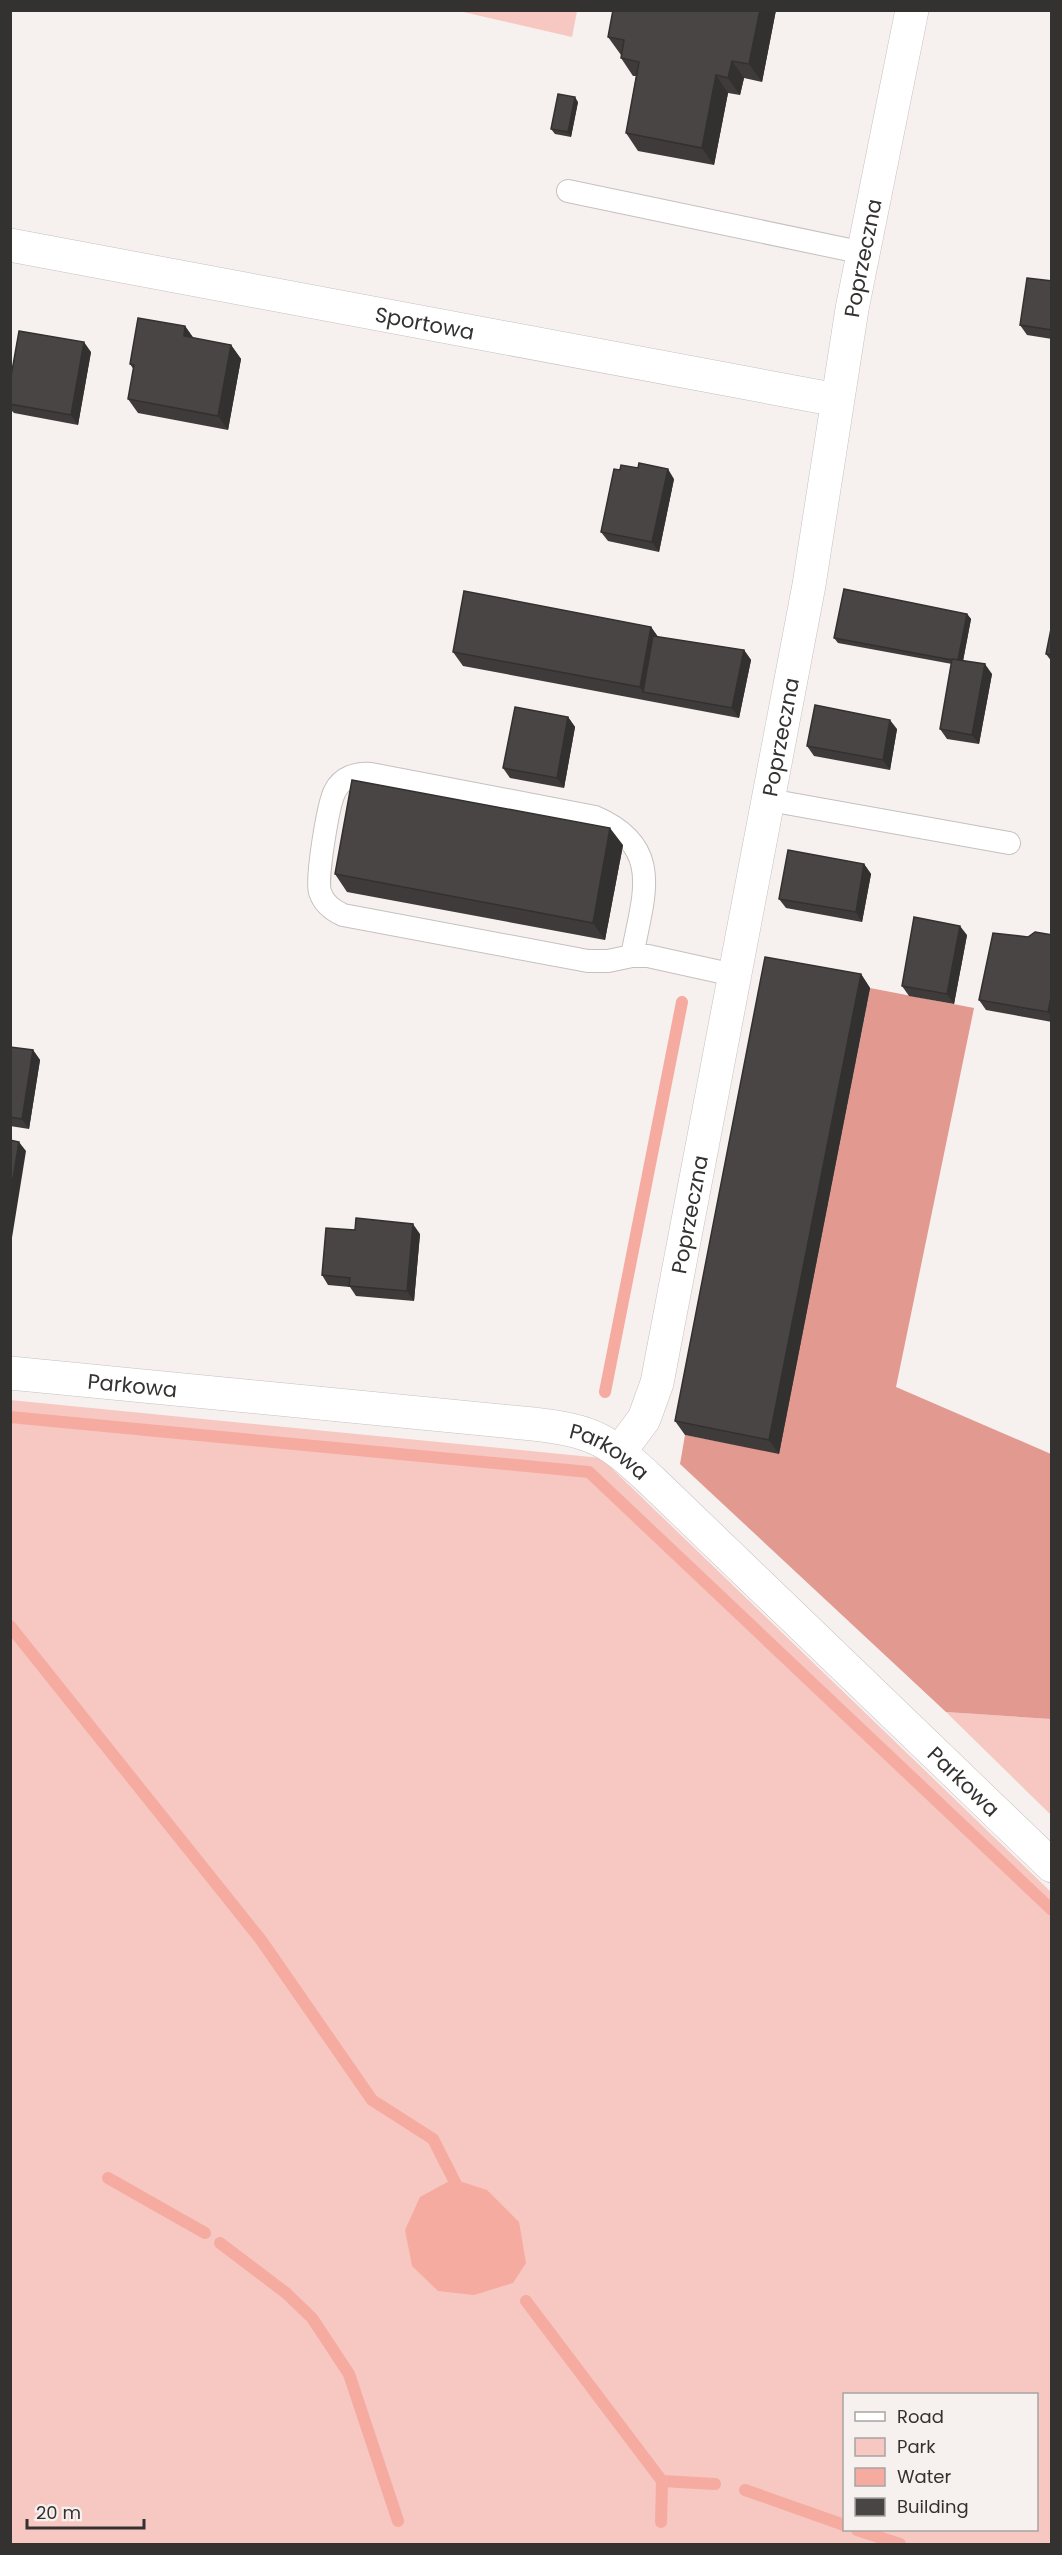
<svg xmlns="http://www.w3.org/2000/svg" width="1062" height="2555" font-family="Poppins,sans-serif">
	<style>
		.green { fill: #f7c7c1; fill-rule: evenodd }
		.forest { fill: #e29990 }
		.water { fill: #f6aba1 }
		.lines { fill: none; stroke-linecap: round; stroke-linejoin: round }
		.stream { stroke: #f6aba1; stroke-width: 12 }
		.service-casing { stroke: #c6c0bf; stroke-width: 24 }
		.minor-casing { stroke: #c6c0bf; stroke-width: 34 }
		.service { stroke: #fff; stroke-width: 22 }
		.minor { stroke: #fff; stroke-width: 33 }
		.wall { fill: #3f3b3a }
		.shaded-wall { fill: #333030 }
		.building { fill: #494544; stroke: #333030; stroke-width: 1.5 }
		.labels { text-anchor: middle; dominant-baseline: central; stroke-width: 6; stroke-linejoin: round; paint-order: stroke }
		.street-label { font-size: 21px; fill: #343231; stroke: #f6f0ef }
	</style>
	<rect width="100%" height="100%" fill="#f6f0ef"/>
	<g class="green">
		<path d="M 459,11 L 577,11 L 572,37 Z"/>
		<path d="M 10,1400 L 601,1458 L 1051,1892 L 1051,2544 L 11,2544 ZM 844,2394 L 1036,2394 L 1036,2530 L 844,2530 Z"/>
		<path d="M 946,1712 L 1051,1719 L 1051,1815 Z"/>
	</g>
	<path class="forest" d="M 870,988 L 974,1008 L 896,1387 L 1051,1454 L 1051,1719 L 946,1712 L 680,1464 L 685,1435 L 779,1453 Z"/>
	<path class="water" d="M 453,2179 L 487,2190 L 519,2222 L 526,2263 L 513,2283 L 474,2295 L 438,2291 L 412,2266 L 405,2230 L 420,2197 Z"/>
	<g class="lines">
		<g class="stream">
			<path d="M 605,1392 L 682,1002"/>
			<path d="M 10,1417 L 589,1472 L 1052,1910"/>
			<path d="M 10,1626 L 261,1940 L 372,2100 L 433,2139 L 460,2192"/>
			<path d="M 108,2178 L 205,2233"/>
			<path d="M 220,2243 L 286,2293 L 312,2318 L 349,2374 L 398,2521"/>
			<path d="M 526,2301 L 662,2481 L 661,2522"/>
			<path d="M 662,2481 L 715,2484"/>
			<path d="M 745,2490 L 844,2525"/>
			<path d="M 857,2530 L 900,2544"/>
		</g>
		<defs>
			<g id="service">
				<path d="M 568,191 L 864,253"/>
				<path d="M 769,800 L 1009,843"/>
				<path d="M 632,956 L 608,961 L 588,961 L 343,915 C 332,910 324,904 320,892 C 316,879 328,804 335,791 C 342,777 356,773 371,774 L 595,817 C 665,847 643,896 632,956 L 648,956 L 734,975"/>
			</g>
			<g id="minor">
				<path id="s1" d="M 10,245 L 837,400"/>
				<path id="s2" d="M 10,1373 L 533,1424 C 595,1431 608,1440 653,1482 L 1052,1866"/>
				<path id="s3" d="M 620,1451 L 644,1419 L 657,1383 L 809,585 L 852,309 L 912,10"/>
			</g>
		</defs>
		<use href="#service" class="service-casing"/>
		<use href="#minor" class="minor-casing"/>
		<use href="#service" class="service"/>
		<use href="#minor" class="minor"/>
	</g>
	<g class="wall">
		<path d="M 613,10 L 776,10 L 762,82 L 744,78 L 740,95 L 728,93 L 714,165 L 638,151 L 626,133 L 636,76 L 633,76 L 621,58 L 621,55 L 608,37 Z"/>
		<path d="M 578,102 L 571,137 L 555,134 L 551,129 Z"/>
		<path d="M 1052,281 L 1052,339 L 1027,335 L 1020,325 Z"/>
		<path d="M 185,326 L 193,338 L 231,345 L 241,359 L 228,430 L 138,413 L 128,399 L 134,370 L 130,364 Z"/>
		<path d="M 91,352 L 78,425 L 14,413 L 10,409 L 10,382 Z"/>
		<path d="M 674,479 L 659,552 L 608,541 L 601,532 Z"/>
		<path d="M 967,614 L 971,619 L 963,661 L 992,674 L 979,744 L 947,739 L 940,729 L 952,664 L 838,643 L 834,638 Z"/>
		<path d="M 1052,624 L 1052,662 L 1046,654 Z"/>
		<path d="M 651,627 L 658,637 L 744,650 L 751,660 L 739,718 L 463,666 L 453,652 Z"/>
		<path d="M 568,717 L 575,727 L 564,788 L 510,778 L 503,768 Z"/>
		<path d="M 897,729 L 890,770 L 814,756 L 807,746 Z"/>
		<path d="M 623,845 L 605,940 L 347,892 L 335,874 Z"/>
		<path d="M 864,864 L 871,874 L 862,922 L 786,908 L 779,899 Z"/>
		<path d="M 967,935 L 954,1004 L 909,996 L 902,986 Z"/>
		<path d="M 1052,935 L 1052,1022 L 986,1010 L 979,1000 Z"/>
		<path d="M 861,974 L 870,988 L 779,1454 L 685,1435 L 675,1421 Z"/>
		<path d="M 10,1047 L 33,1050 L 40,1060 L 29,1129 L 10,1126 Z"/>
		<path d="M 355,1230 L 420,1234 L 414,1301 L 356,1296 L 350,1287 L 328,1285 L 322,1275 Z"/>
	</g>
	<g class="shaded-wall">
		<path d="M 760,10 L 776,10 L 762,82 L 749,64 Z"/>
		<path d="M 732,61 L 744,78 L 740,95 L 728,78 Z"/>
		<path d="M 716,75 L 728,93 L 714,165 L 702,148 Z"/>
		<path d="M 575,97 L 578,102 L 571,137 L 568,132 Z"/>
		<path d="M 185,326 L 195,340 L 184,336 Z"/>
		<path d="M 84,342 L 91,352 L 78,425 L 71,415 Z"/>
		<path d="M 231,345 L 241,359 L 228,430 L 218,416 Z"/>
		<path d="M 668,469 L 674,479 L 659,552 L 652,542 Z"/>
		<path d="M 967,614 L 971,619 L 962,666 L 958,661 Z"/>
		<path d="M 651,627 L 661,641 L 643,692 L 640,687 Z"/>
		<path d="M 744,650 L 751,660 L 739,718 L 732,708 Z"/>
		<path d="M 985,664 L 992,674 L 979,744 L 972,735 Z"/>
		<path d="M 568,717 L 575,727 L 564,788 L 557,778 Z"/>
		<path d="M 890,720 L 897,729 L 890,770 L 883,760 Z"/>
		<path d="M 610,828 L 623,845 L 605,940 L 593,923 Z"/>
		<path d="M 864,864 L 871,874 L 862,922 L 856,912 Z"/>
		<path d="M 960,926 L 967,935 L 954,1004 L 947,994 Z"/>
		<path d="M 861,974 L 870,988 L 779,1454 L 769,1440 Z"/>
		<path d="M 1052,992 L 1052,1018 L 1048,1012 Z"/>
		<path d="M 33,1050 L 40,1060 L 29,1129 L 22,1119 Z"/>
		<path d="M 19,1142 L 26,1151 L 10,1250 L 10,1196 Z"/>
		<path d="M 413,1224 L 420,1234 L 414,1301 L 407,1291 Z"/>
	</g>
	<g class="building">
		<path d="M 613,10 L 760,10 L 749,64 L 732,61 L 728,78 L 716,75 L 702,148 L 626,133 L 639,62 L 621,58 L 624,40 L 608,37 Z"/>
		<path d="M 558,94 L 575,97 L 568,132 L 551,129 Z"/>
		<path d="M 1027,278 L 1052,281 L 1052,330 L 1020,325 Z"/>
		<path d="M 138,318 L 185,326 L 184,336 L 231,345 L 218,416 L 128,399 L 134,365 L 130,364 Z"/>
		<path d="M 19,331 L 84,342 L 71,415 L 10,404 L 10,382 Z"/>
		<path d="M 639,463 L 668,469 L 652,542 L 601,532 L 614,469 L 620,470 L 621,465 L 638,468 Z"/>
		<path d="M 844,589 L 967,614 L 958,660 L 952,660 L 834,638 Z"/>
		<path d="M 464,591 L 651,627 L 640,687 L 453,652 Z"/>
		<path d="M 1052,624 L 1052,655 L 1046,654 Z"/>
		<path d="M 653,636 L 744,650 L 732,708 L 643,692 Z"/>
		<path d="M 952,659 L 985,664 L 972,735 L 940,729 Z"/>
		<path d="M 815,705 L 890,720 L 883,760 L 807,746 Z"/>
		<path d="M 515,707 L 568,717 L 557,778 L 503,768 Z"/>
		<path d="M 352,780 L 610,828 L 593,923 L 335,874 Z"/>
		<path d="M 788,850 L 864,864 L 856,912 L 779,899 Z"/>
		<path d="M 914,917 L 960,926 L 947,994 L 902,986 Z"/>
		<path d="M 1035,932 L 1052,935 L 1052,992 L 1048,1012 L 979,1000 L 993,933 L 1028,937 Z"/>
		<path d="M 765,957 L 861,974 L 769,1440 L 675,1421 Z"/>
		<path d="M 10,1047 L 33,1050 L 22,1119 L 10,1117 Z"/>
		<path d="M 10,1140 L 19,1142 L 10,1196 Z"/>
		<path d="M 356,1218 L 413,1224 L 407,1291 L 349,1286 L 350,1278 L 322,1275 L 326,1228 L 355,1230 Z"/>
	</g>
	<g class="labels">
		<g class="street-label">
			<text stroke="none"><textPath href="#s3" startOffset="1222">Poprzeczna</textPath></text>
			<text stroke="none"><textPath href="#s1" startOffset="422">Sportowa</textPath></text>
			<text stroke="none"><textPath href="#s3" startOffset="736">Poprzeczna</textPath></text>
			<text stroke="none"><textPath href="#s3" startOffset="250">Poprzeczna</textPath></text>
			<text stroke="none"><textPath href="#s2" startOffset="123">Parkowa</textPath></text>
			<text stroke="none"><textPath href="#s2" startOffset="608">Parkowa</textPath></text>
			<text stroke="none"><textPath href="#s2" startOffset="1094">Parkowa</textPath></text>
		</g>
	</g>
	<rect width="1062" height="2555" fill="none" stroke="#343231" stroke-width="24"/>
	<rect x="843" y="2393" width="195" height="138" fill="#f6f0ef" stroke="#a8a4a3" stroke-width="1.5"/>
	<rect x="855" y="2412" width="30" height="9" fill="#ffffff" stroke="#a8a4a3" stroke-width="1.5"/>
	<text x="897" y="2423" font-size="18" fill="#343231">Road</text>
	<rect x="855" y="2438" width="30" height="18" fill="#f7c7c1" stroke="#a8a4a3" stroke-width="1.5"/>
	<text x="897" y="2453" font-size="18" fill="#343231">Park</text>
	<rect x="855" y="2468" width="30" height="18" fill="#f6aba1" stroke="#a8a4a3" stroke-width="1.5"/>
	<text x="897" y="2483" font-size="18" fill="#343231">Water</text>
	<rect x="855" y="2498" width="30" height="18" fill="#494544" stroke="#a8a4a3" stroke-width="1.5"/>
	<text x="897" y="2513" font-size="18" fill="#343231">Building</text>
	<path d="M27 2519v9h117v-9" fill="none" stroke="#343231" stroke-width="3"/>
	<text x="36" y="2519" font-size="18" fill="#343231" stroke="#f6f0ef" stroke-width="4.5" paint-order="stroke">20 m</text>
</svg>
